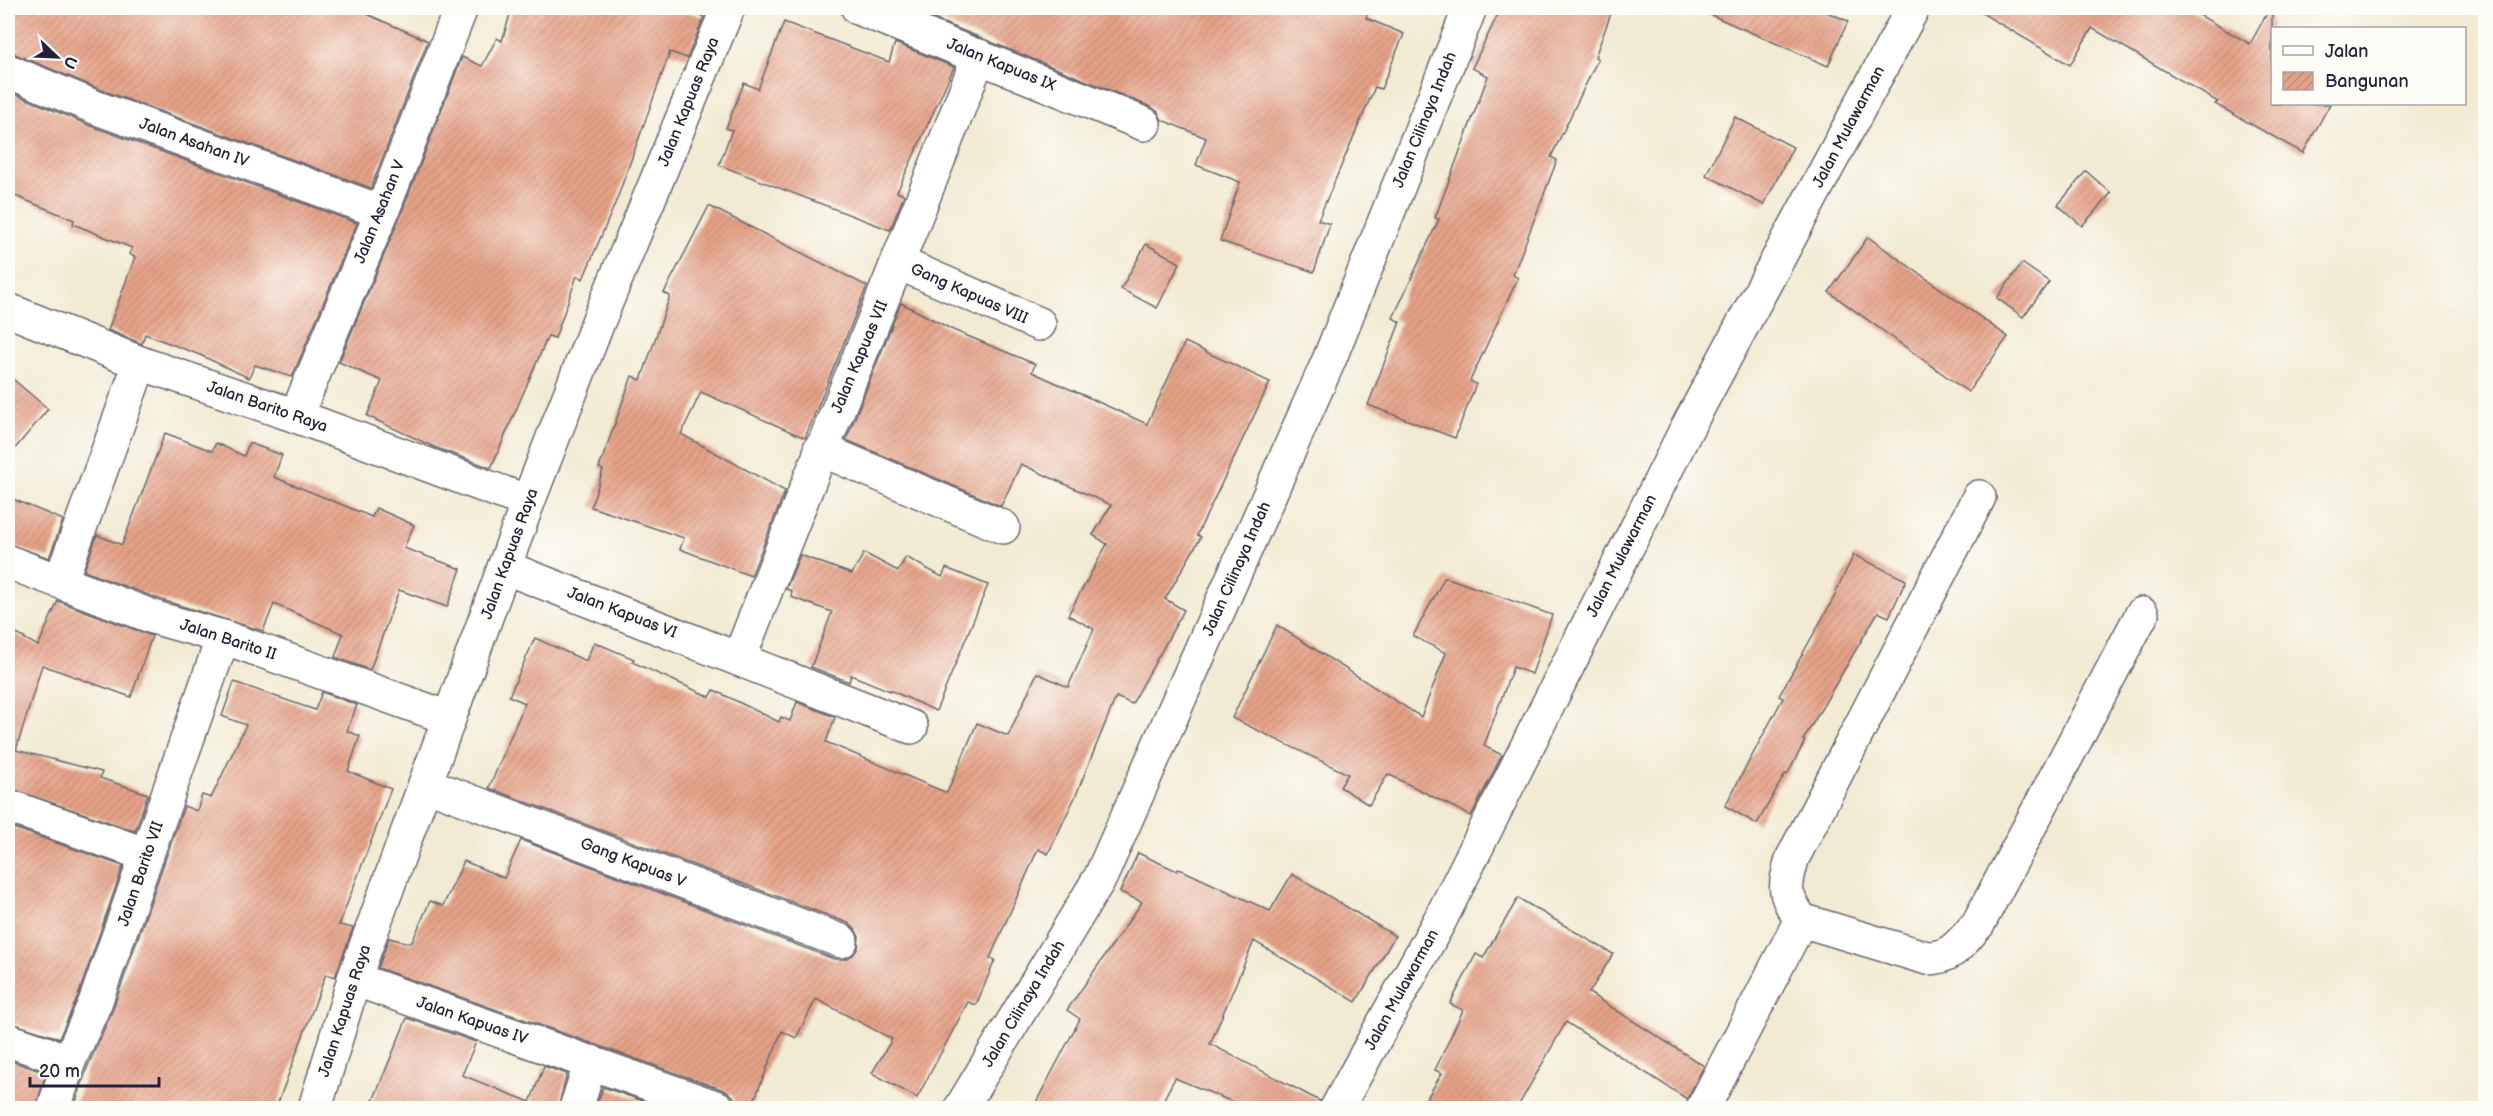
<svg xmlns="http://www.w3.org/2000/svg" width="2493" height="1116" font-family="'Balsamiq Sans',sans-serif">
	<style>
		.building { fill: url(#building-hatch) }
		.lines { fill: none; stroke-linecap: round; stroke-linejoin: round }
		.minor-casing { stroke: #6b6870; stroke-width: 36 }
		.minor { stroke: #fff; stroke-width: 33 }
		.labels { text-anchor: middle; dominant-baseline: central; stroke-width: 5; stroke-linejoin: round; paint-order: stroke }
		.street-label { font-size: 16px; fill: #22223b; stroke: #fdfcf7 }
	</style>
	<defs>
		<pattern id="building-hatch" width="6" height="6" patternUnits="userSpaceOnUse" patternTransform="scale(1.5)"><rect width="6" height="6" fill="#e5a187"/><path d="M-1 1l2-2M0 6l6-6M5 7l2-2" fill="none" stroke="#c48a75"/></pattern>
	</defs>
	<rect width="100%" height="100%" fill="#fdfcf7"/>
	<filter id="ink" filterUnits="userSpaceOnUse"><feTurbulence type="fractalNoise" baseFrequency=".0167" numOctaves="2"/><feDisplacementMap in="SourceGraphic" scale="12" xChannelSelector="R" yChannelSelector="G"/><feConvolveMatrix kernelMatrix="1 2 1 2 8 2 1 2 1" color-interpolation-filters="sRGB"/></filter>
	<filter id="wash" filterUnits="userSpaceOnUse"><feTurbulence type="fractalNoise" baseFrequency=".008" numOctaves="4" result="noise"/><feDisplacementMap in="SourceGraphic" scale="24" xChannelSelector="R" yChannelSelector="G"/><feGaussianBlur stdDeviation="1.35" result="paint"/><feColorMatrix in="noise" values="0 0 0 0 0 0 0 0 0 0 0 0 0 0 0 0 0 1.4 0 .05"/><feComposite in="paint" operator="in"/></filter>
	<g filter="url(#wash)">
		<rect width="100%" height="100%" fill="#f2ead2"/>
		<g id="blocks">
			<g class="building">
				<path d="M 8,8 L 353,8 L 428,41 L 371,188 L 104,91 L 15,54 L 8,53 Z"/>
				<path d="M 512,8 L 677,8 L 704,17 L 687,58 L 670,52 L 617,199 L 583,279 L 577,276 L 555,338 L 548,336 L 491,468 L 434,447 L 367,416 L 382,381 L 339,362 L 399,219 L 462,57 L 482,66 L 497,38 L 502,41 Z"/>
				<path d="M 907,8 L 1370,8 L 1366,18 L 1404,34 L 1381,89 L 1375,87 L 1318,220 L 1330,224 L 1314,272 L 1220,241 L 1240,182 L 1196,165 L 1206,138 L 1162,120 L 1158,112 L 1151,107 Z"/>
				<path d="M 1501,8 L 1613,8 L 1595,57 L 1598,59 L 1551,157 L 1557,160 L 1513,275 L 1518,278 L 1470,381 L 1476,384 L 1455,438 L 1368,405 L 1400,322 L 1393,318 L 1439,219 L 1435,218 L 1488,76 L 1472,68 Z"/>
				<path d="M 1695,8 L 1817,8 L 1848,21 L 1828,66 Z"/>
				<path d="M 1973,8 L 2187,8 L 2250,44 L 2270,8 L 2272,8 L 2272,104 L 2330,104 L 2303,153 L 2215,104 L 2218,102 L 2092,28 L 2070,65 Z"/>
				<path d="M 784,22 L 889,62 L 895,43 L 954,67 L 897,192 L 904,195 L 890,230 L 719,165 L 732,130 L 726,128 L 744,83 L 758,89 Z"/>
				<path d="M 8,91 L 91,126 L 357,223 L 292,377 L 255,365 L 249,378 L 200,355 L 145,334 L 142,344 L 108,330 L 135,257 L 129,254 L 132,248 L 73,224 L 74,220 L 8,193 Z"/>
				<path d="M 1735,117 L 1793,147 L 1764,205 L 1706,175 Z"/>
				<path d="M 2086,171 L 2111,193 L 2082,226 L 2058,205 Z"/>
				<path d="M 709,206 L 867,286 L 805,438 L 701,392 L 681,434 L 785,491 L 751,576 L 680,549 L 684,538 L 591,507 L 603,470 L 599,468 L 632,376 L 641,380 L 670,296 L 664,293 Z"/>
				<path d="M 1868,237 L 2008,337 L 1968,392 L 1829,292 Z"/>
				<path d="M 1146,244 L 1180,263 L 1157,308 L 1121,289 Z"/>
				<path d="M 2022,263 L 2049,282 L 2023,317 L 1997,298 Z"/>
				<path d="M 901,303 L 953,330 L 1035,364 L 1032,372 L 1147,424 L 1185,342 L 1270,382 L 1197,535 L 1201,537 L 1165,599 L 1184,610 L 1132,704 L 1116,697 L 1076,795 L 1048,854 L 1038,849 L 990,958 L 995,960 L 976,1005 L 968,1002 L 917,1098 L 872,1073 L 892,1039 L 816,999 L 796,1038 L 782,1031 L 751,1108 L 736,1108 L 733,1096 L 724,1090 L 378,968 L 389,938 L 409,943 L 412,942 L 430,901 L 443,906 L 464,861 L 504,878 L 521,840 L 834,959 L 845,959 L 853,955 L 858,948 L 859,937 L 855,929 L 848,923 L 489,788 L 525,703 L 509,696 L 535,638 L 586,661 L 594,642 L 634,659 L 632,662 L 710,697 L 714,690 L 779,722 L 781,717 L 790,721 L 797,702 L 835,717 L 826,742 L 947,793 L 977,723 L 1008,736 L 1037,673 L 1068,687 L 1094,629 L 1068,615 L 1107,544 L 1093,535 L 1111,505 L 1021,464 L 1001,506 L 846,440 Z"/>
				<path d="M 8,375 L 48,409 L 8,457 Z"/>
				<path d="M 165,433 L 212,451 L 216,443 L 244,456 L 249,443 L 282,455 L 274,477 L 372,517 L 376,508 L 414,525 L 404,548 L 461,569 L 447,607 L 399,590 L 370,670 L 335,657 L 343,634 L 274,604 L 263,631 L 162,600 L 84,571 L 97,535 L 122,545 Z"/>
				<path d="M 8,497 L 63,520 L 49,558 L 8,544 Z"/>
				<path d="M 864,553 L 898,571 L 906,557 L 942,577 L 946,568 L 988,585 L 936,711 L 890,690 L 890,691 L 851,675 L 849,682 L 811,667 L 832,612 L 791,597 L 792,591 L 786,589 L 800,555 L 852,574 Z"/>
				<path d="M 1854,555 L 1906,580 L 1889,617 L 1878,612 L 1803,740 L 1805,741 L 1787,775 L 1785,774 L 1757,824 L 1725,806 L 1783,698 L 1779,696 L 1837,592 L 1836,591 Z"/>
				<path d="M 1445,577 L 1552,615 L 1532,674 L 1513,667 L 1484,746 L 1502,755 L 1471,816 L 1388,774 L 1369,805 L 1340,787 L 1348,774 L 1232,718 L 1277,625 L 1421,717 L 1446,653 L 1413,636 Z"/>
				<path d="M 58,601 L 152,636 L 131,697 L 42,665 L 16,750 L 102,772 L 100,778 L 148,794 L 135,831 L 8,788 L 8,629 L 38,646 Z"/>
				<path d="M 234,682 L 315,710 L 322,692 L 357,705 L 347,731 L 360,736 L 348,771 L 391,789 L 339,925 L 353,928 L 335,977 L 326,974 L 276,1108 L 74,1108 L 87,1068 L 113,1009 L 184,806 L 197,811 L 202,795 L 211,798 L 246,725 L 222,716 Z"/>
				<path d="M 8,826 L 123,866 L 78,996 L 59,1038 L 8,1022 Z"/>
				<path d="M 1138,853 L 1177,871 L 1178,869 L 1182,870 L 1270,911 L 1292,874 L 1395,936 L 1356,1002 L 1254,941 L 1210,1044 L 1320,1101 L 1318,1108 L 1247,1108 L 1175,1078 L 1159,1108 L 1033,1108 L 1080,1019 L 1067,1010 L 1142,902 L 1120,892 Z"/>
				<path d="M 1518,898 L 1613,954 L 1589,993 L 1704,1066 L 1687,1099 L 1566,1022 L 1517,1108 L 1421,1108 L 1442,1073 L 1435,1070 L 1463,1010 L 1450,1004 L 1476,954 L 1483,958 Z"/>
				<path d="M 407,1018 L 476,1042 L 462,1075 L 530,1102 L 544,1066 L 567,1074 L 558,1108 L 370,1108 Z"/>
				<path d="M 8,1060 L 46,1073 L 36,1108 L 8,1108 Z"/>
				<path d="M 603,1087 L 663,1108 L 596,1108 Z"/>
			</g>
		</g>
	</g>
	<g filter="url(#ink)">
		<use href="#blocks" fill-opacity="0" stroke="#6b6870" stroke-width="1.5"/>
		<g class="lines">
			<defs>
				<g id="minor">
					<path d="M 858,8 L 1144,124"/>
					<path d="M 8,71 L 97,108 L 382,212"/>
					<path d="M 899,263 L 1039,324"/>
					<path d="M 8,310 L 140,363 L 296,416 L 528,502"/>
					<path d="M 296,416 L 382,212 L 461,8"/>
					<path d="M 820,449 L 1003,527"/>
					<path d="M 1979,497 L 1792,859 C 1784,890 1783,892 1801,920 L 1927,958 C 1952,959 1962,941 1978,924 L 2142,614"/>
					<path d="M 8,562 L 156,618 L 223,637 L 449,718"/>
					<path d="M 504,567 L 911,727"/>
					<path d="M 61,580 L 140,363"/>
					<path d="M 739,659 C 817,457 901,258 979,56"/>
					<path d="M 425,784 L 841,941"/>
					<path d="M 8,806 L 147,855"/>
					<path d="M 354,979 L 718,1108"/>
					<path d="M 8,1040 L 69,1061"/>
					<path d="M 54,1108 L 69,1061 L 95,1003 L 223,637"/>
					<path d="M 315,1108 L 354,979 L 528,502 L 598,322 L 728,8"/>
					<path d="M 576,1108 L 591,1062"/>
					<path d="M 961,1108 L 1101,876 L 1329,360 L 1470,8"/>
					<path d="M 1337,1108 L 1440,920 L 1686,430 L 1913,8"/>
					<path d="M 1703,1108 L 1801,920"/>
				</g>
			</defs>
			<use href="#minor" class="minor-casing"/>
			<use href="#minor" class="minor"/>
		</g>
	</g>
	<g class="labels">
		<g class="street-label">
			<text transform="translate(1001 65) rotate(22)">Jalan Kapuas IX</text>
			<text transform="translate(689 102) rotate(-68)">Jalan Kapuas Raya</text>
			<text transform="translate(1425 120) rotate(-68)">Jalan Cilinaya Indah</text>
			<text transform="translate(1849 127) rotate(-62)">Jalan Mulawarman</text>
			<text transform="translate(194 143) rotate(20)">Jalan Asahan IV</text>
			<text transform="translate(380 212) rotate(-68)">Jalan Asahan V</text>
			<text transform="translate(969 294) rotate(24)">Gang Kapuas VIII</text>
			<text transform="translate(860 357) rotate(-67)">Jalan Kapuas VII</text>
			<text transform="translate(267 407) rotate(19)">Jalan Barito Raya</text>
			<text transform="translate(510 554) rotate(-70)">Jalan Kapuas Raya</text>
			<text transform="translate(1622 556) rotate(-63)">Jalan Mulawarman</text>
			<text transform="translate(1237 569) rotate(-66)">Jalan Cilinaya Indah</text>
			<text transform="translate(622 613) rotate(21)">Jalan Kapuas VI</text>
			<text transform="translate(228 640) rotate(18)">Jalan Barito II</text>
			<text transform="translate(633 863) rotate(21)">Gang Kapuas V</text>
			<text transform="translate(141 874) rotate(-71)">Jalan Barito VII</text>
			<text transform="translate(1402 990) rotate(-61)">Jalan Mulawarman</text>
			<text transform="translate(1024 1004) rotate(-59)">Jalan Cilinaya Indah</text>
			<text transform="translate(345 1011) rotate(-72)">Jalan Kapuas Raya</text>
			<text transform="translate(472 1021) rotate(19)">Jalan Kapuas IV</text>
		</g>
	</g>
	<rect width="2493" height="1116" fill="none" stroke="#fdfcf7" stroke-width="30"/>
	<rect x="2271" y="27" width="195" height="78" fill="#fdfcf7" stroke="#a5a5ac" stroke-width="1.5"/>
	<rect x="2283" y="46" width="30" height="9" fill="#ffffff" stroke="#a5a5ac" stroke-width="1.5"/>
	<text x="2325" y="57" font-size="18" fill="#22223b">Jalan</text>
	<rect x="2283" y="72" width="30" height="18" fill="url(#building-hatch)" stroke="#a5a5ac" stroke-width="1.5"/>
	<text x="2325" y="87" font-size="18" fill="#22223b">Bangunan</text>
	<g transform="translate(57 57) rotate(113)" stroke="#fdfcf7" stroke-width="4.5" paint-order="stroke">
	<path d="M0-4.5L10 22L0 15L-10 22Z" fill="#22223b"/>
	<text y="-9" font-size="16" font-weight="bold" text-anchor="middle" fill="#22223b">U</text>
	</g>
	<path d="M30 1077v9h129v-9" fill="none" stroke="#22223b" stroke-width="3"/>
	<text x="39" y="1077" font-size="18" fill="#22223b" stroke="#fdfcf7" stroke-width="4.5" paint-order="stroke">20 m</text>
</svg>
